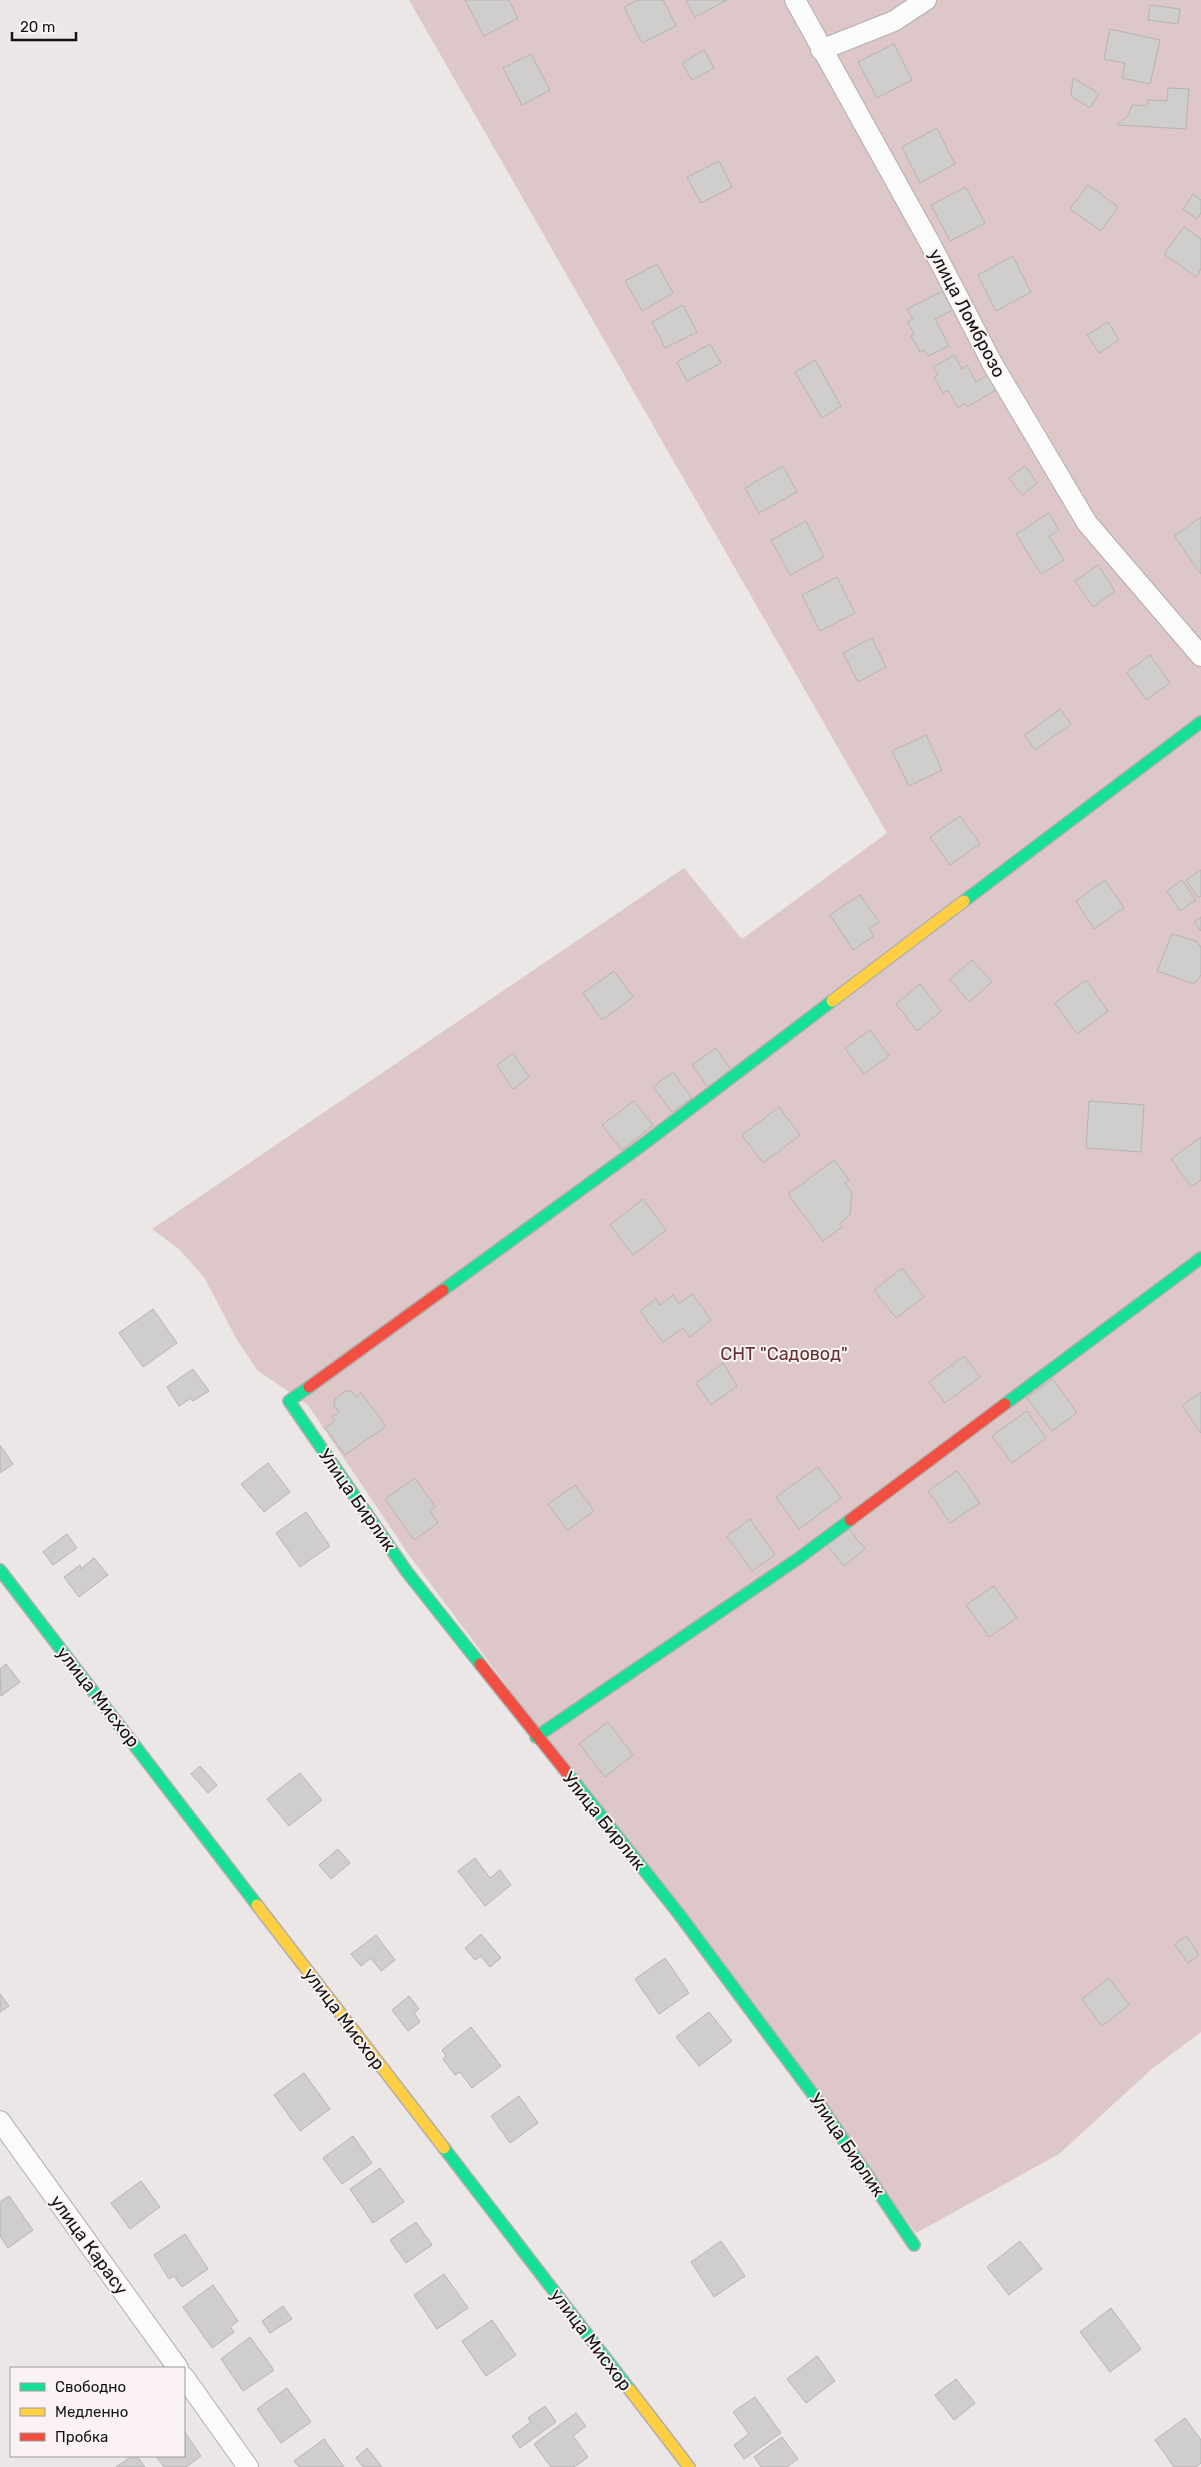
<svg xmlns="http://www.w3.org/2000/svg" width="1201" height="2467" font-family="Rubik,sans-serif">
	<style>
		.green { fill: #ddc7c8 }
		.building { fill: #d0cdcd; stroke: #b6b3b3 }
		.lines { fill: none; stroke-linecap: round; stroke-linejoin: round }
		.street-casing { stroke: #b2aeae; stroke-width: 22 }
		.fast-casing { stroke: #b2aeae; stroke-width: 14 }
		.slow-casing { stroke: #b2aeae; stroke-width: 14 }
		.jam-casing { stroke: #b2aeae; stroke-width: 14 }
		.street { stroke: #fcfbfb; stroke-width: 20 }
		.fast { stroke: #16e098; stroke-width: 11 }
		.slow { stroke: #ffcf43; stroke-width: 11 }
		.jam { stroke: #f24e42; stroke-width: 11 }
		.labels { text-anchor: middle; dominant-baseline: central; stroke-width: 4; stroke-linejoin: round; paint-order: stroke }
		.street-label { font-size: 18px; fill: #161313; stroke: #fbf3f3 }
		.park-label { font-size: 18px; fill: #653134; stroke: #fbf3f3 }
	</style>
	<rect width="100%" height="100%" fill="#ece7e7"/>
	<path class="green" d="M 409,0 L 1201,0 L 1201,2032 L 1153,2068 L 1059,2154 L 916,2233 L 409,1555 L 308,1405 L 257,1370 L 236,1338 L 204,1277 L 179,1249 L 152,1229 L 684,868 L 742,939 L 887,833 Z"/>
	<g class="building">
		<path d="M 465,0 L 509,0 L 518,18 L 484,36 Z"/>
		<path d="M 638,0 L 663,0 L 676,26 L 642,43 L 624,7 Z"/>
		<path d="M 686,0 L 727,0 L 695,17 Z"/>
		<path d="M 1150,5 L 1180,9 L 1178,24 L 1148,20 Z"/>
		<path d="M 1110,29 L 1160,40 L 1150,84 L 1122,78 L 1125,63 L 1104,59 Z"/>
		<path d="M 894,44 L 912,80 L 877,98 L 858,62 Z"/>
		<path d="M 704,50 L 714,68 L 692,80 L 682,63 Z"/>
		<path d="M 531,54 L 550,90 L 522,105 L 503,68 Z"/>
		<path d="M 1073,78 L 1099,94 L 1090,108 L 1071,96 Z"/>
		<path d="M 1168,88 L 1189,89 L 1186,129 L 1117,125 L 1128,116 L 1132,105 L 1147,106 L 1148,100 L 1167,101 Z"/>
		<path d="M 937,128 L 955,164 L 920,183 L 902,147 Z"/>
		<path d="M 719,161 L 732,187 L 701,203 L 687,177 Z"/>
		<path d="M 1088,185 L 1118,207 L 1101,231 L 1070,209 Z"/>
		<path d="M 966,187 L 985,223 L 950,241 L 931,205 Z"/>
		<path d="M 1193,194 L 1201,200 L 1201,213 L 1197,219 L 1183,209 Z"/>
		<path d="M 1184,227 L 1201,239 L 1201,269 L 1196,277 L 1164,254 Z"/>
		<path d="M 1013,256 L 1031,292 L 996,311 L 978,275 Z"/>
		<path d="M 657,264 L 673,293 L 642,311 L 625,281 Z"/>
		<path d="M 943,291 L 953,310 L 935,319 L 949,346 L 928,356 L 924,350 L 920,352 L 911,336 L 914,334 L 907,322 L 913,319 L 907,309 Z"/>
		<path d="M 683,305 L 697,332 L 665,348 L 652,322 Z"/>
		<path d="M 1108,322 L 1119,340 L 1099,353 L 1087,335 Z"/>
		<path d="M 710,344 L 721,363 L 687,381 L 677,362 Z"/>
		<path d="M 954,355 L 962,369 L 967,365 L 976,382 L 989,374 L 998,389 L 967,407 L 965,403 L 958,408 L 948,390 L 943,393 L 934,377 L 938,375 L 933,367 Z"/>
		<path d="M 815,360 L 841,406 L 822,418 L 795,372 Z"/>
		<path d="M 783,466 L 797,492 L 759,513 L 745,488 Z"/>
		<path d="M 1025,466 L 1037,483 L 1022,495 L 1009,478 Z"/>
		<path d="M 1049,513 L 1059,530 L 1049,536 L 1064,560 L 1041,574 L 1016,534 Z"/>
		<path d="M 1201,517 L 1201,574 L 1174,536 Z"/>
		<path d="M 806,521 L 824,557 L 790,575 L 771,540 Z"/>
		<path d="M 1098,565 L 1115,591 L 1093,607 L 1075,581 Z"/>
		<path d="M 837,577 L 855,613 L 820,631 L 802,595 Z"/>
		<path d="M 872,638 L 886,667 L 858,682 L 843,653 Z"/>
		<path d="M 1150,655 L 1170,683 L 1146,700 L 1127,672 Z"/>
		<path d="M 1060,709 L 1071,724 L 1035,750 L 1025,735 Z"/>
		<path d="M 926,735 L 942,770 L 909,786 L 892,751 Z"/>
		<path d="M 960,816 L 980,844 L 950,865 L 930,837 Z"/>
		<path d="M 1201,870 L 1201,896 L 1198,898 L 1186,880 Z"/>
		<path d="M 1105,880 L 1124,908 L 1094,929 L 1076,901 Z"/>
		<path d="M 1182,880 L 1196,900 L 1180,911 L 1167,891 Z"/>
		<path d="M 860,895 L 879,922 L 869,929 L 874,936 L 853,950 L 830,915 Z"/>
		<path d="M 1201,917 L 1201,931 L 1194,922 Z"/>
		<path d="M 1172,934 L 1196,941 L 1201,947 L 1201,975 L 1194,984 L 1157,971 Z"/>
		<path d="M 972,960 L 992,982 L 969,1002 L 950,979 Z"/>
		<path d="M 614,971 L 633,997 L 602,1020 L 583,993 Z"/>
		<path d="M 1086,980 L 1108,1011 L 1077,1034 L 1055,1003 Z"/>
		<path d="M 920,984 L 941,1011 L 917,1031 L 896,1004 Z"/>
		<path d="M 870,1030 L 889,1056 L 864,1074 L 845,1048 Z"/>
		<path d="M 716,1048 L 732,1071 L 708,1088 L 692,1065 Z"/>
		<path d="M 513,1053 L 529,1077 L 513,1089 L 497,1065 Z"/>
		<path d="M 673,1072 L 692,1098 L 672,1112 L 653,1087 Z"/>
		<path d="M 634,1101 L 653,1125 L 622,1150 L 602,1125 Z"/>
		<path d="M 1089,1101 L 1144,1105 L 1141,1152 L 1086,1148 Z"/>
		<path d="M 779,1107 L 800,1135 L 763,1163 L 742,1135 Z"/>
		<path d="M 1201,1137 L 1201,1180 L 1191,1187 L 1171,1159 Z"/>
		<path d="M 834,1160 L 849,1180 L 845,1183 L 852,1193 L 850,1215 L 839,1224 L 842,1227 L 823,1241 L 788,1194 Z"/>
		<path d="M 643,1199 L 666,1230 L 633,1255 L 610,1225 Z"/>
		<path d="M 902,1268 L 924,1297 L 896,1318 L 874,1290 Z"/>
		<path d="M 692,1294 L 711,1320 L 690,1337 L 683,1328 L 663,1342 L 640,1311 L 656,1299 L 660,1305 L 673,1295 L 679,1304 Z"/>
		<path d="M 153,1309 L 177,1343 L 143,1367 L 119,1333 Z"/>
		<path d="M 964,1356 L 980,1377 L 945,1403 L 929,1382 Z"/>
		<path d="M 723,1363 L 737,1386 L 711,1405 L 696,1383 Z"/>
		<path d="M 193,1369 L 209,1391 L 193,1401 L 191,1398 L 179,1406 L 167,1387 Z"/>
		<path d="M 1053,1379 L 1077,1413 L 1052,1431 L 1027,1398 Z"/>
		<path d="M 345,1391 L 352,1391 L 356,1397 L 361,1393 L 386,1426 L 345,1455 L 325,1428 L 335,1421 L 332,1417 L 339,1412 L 334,1405 L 335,1399 Z"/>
		<path d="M 1201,1392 L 1201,1433 L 1182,1406 Z"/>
		<path d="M 1027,1411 L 1046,1438 L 1012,1463 L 992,1436 Z"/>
		<path d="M 0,1445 L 13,1464 L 0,1473 Z"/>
		<path d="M 268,1463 L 290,1492 L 264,1512 L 241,1484 Z"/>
		<path d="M 818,1467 L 841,1498 L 799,1529 L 776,1497 Z"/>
		<path d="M 957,1471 L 980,1503 L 950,1523 L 928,1491 Z"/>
		<path d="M 415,1478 L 435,1507 L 430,1511 L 438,1523 L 414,1540 L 385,1499 Z"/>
		<path d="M 575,1485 L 594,1511 L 567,1530 L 548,1504 Z"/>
		<path d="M 306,1512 L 330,1546 L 300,1567 L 276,1533 Z"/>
		<path d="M 750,1519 L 775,1555 L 752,1571 L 727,1536 Z"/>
		<path d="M 849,1529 L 865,1549 L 844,1566 L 827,1545 Z"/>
		<path d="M 67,1534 L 77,1548 L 53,1565 L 43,1552 Z"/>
		<path d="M 94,1558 L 108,1575 L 79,1597 L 64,1577 L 80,1565 L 81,1569 Z"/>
		<path d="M 994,1586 L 1017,1618 L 989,1637 L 966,1605 Z"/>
		<path d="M 6,1664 L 20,1682 L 1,1696 L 0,1669 Z"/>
		<path d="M 608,1722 L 633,1755 L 605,1777 L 579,1744 Z"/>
		<path d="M 200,1766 L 217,1785 L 208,1793 L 191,1774 Z"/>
		<path d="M 300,1773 L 322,1800 L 289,1826 L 267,1799 Z"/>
		<path d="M 338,1849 L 350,1863 L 331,1879 L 319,1865 Z"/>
		<path d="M 475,1858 L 490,1878 L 500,1870 L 511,1885 L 485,1906 L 458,1871 Z"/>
		<path d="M 481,1934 L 501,1958 L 490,1967 L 481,1956 L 475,1960 L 465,1948 Z"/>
		<path d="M 376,1935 L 395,1960 L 381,1971 L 371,1958 L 361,1966 L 351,1954 Z"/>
		<path d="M 1186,1936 L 1199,1955 L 1188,1963 L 1175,1944 Z"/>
		<path d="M 665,1958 L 689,1993 L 659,2014 L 635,1979 Z"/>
		<path d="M 1109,1978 L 1129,2005 L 1102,2026 L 1082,1999 Z"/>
		<path d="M 0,1994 L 9,2006 L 0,2012 Z"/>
		<path d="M 409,1996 L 419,2009 L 414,2013 L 420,2022 L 408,2031 L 392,2010 Z"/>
		<path d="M 709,2012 L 732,2041 L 699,2066 L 676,2037 Z"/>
		<path d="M 471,2027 L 501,2066 L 472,2088 L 460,2072 L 455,2075 L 443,2059 L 446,2056 L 442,2050 Z"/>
		<path d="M 304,2073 L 330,2109 L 300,2131 L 274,2095 Z"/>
		<path d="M 519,2096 L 538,2123 L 510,2143 L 491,2116 Z"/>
		<path d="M 353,2136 L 372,2163 L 342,2184 L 323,2158 Z"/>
		<path d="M 380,2168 L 404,2202 L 373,2223 L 350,2189 Z"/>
		<path d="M 141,2181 L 160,2207 L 130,2229 L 111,2203 Z"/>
		<path d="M 9,2196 L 33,2230 L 8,2248 L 0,2236 L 0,2202 Z"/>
		<path d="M 416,2222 L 432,2245 L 406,2263 L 390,2240 Z"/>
		<path d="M 185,2234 L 208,2269 L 182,2287 L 174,2276 L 169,2279 L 154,2255 Z"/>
		<path d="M 721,2241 L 745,2276 L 714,2297 L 691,2262 Z"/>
		<path d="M 1020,2241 L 1042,2269 L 1009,2295 L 987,2267 Z"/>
		<path d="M 444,2274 L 468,2308 L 437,2329 L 414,2295 Z"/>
		<path d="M 213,2285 L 238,2321 L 230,2327 L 234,2332 L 212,2348 L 183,2307 Z"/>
		<path d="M 283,2306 L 292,2319 L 270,2333 L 262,2321 Z"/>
		<path d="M 1111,2308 L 1141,2349 L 1110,2372 L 1080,2332 Z"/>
		<path d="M 492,2320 L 516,2355 L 486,2376 L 462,2341 Z"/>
		<path d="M 250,2337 L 274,2370 L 243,2391 L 221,2359 Z"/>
		<path d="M 817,2356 L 835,2381 L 806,2403 L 787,2379 Z"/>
		<path d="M 956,2379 L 975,2403 L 954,2420 L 935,2395 Z"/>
		<path d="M 287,2388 L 311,2422 L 281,2443 L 257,2409 Z"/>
		<path d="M 755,2397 L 781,2433 L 744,2459 L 734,2445 L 749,2434 L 733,2412 Z"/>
		<path d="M 545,2406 L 556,2422 L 520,2448 L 512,2436 L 531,2422 L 528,2418 Z"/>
		<path d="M 576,2413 L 586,2426 L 573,2436 L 588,2457 L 574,2467 L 551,2467 L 534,2444 Z"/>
		<path d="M 1185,2418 L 1201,2440 L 1201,2463 L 1196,2467 L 1174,2467 L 1155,2440 Z"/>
		<path d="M 184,2431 L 201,2456 L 186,2467 L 164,2467 L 156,2456 L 184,2456 Z"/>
		<path d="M 782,2437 L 798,2459 L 787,2467 L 761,2467 L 754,2457 Z"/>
		<path d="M 324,2439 L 344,2467 L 299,2467 L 294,2461 Z"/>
		<path d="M 367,2448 L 382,2467 L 363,2467 L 356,2458 Z"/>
		<path d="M 132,2456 L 137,2456 L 145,2467 L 116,2467 Z"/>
	</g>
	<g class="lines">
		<defs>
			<g id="street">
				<path d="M 795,0 L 931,245 L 992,363 L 1087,523 L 1201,656"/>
				<path d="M 821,50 L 894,21 L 926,0"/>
				<path d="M 0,2121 L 178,2368"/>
				<path d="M 184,2377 L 248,2467"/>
			</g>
			<g id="fast">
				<path d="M 964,901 L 1201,722"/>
				<path d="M 443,1290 L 641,1146 L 832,1001"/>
				<path d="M 309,1387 L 289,1401 L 407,1572 L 480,1664"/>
				<path d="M 1005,1404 L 1201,1258"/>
				<path d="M 0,1570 L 257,1905"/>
				<path d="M 536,1737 L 799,1558 L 850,1520"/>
				<path d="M 568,1774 L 679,1914 L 812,2093 L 914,2245"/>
				<path d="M 444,2148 L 630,2390"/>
			</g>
			<g id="slow">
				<path d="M 832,1001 L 964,901"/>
				<path d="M 257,1905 L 444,2148"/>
				<path d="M 630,2390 L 689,2467"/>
			</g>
			<g id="jam">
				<path d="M 309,1387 L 443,1290"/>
				<path d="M 850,1520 L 1005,1404"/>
				<path d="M 480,1664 L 568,1774"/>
			</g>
		</defs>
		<use href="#street" class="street-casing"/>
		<use href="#fast" class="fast-casing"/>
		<use href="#slow" class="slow-casing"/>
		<use href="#jam" class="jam-casing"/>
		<use href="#street" class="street"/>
		<use href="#fast" class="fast"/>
		<use href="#slow" class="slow"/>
		<use href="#jam" class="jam"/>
	</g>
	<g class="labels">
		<g class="street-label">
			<text transform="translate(967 313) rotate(62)">улица Ломброзо</text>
			<text transform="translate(357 1500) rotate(55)">Улица Бирлик</text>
			<text transform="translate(98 1697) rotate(52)">улица Мисхор</text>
			<text transform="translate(604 1821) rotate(51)">Улица Бирлик</text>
			<text transform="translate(344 2019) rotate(53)">улица Мисхор</text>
			<text transform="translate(847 2145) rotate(56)">Улица Бирлик</text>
			<text transform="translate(89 2245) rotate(54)">улица Карасу</text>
			<text transform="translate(591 2340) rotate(53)">улица Мисхор</text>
		</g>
		<g class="park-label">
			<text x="784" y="1354">СНТ "Садовод"</text>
		</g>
	</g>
	<rect x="10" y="2367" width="175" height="90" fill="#fbf3f3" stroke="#9f9999"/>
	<rect x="20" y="2383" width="25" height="8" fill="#16e098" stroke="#9f9999"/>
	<text x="55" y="2392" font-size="15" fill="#161313">Свободно</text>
	<rect x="20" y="2408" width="25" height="8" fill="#ffcf43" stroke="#9f9999"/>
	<text x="55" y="2417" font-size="15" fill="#161313">Медленно</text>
	<rect x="20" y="2433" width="25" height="8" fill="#f24e42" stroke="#9f9999"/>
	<text x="55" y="2442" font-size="15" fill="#161313">Пробка</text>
	<path d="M12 32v8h64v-8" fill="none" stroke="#161313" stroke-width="2.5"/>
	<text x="20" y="32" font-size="15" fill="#161313" stroke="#fbf3f3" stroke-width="4" paint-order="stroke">20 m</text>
</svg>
